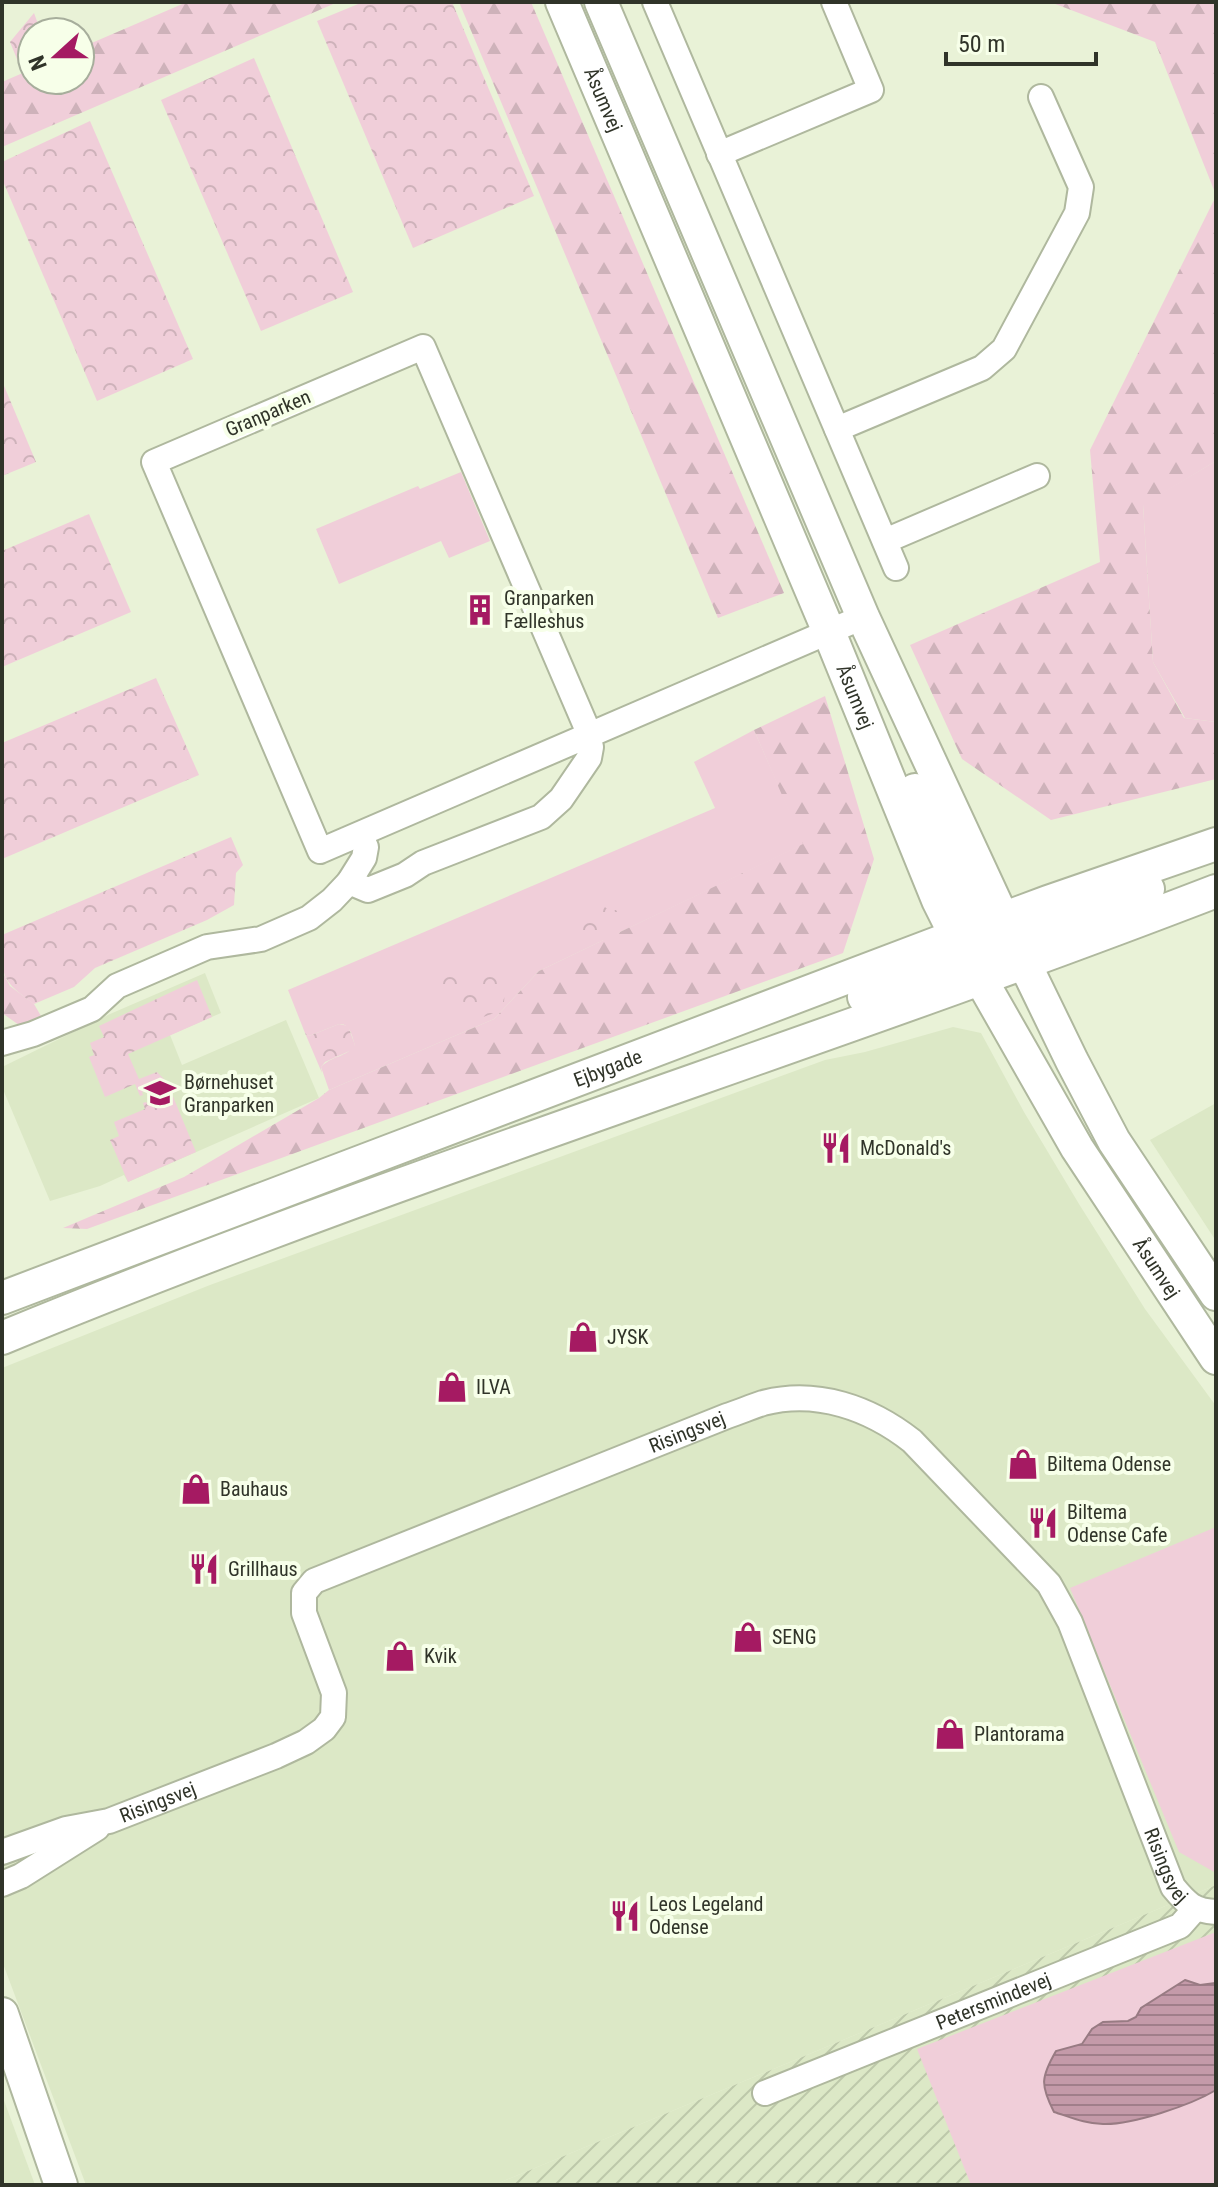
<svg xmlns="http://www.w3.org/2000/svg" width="1218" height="2187" font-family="'Roboto Condensed',sans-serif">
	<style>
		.built { fill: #dce8c6 }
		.industrial { fill: url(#industrial-furrows) }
		.grass { fill: #f0ced9 }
		.forest { fill: url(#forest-firs) }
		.park { fill: url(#park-crowns) }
		.water { fill: url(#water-rules); stroke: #987b83; stroke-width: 2 }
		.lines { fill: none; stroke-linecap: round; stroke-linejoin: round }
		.street-casing { stroke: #afb89e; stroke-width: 28 }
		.secondary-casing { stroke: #afb89e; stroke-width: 36 }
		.street { stroke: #fff; stroke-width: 24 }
		.secondary { stroke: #fff; stroke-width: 32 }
		.labels { text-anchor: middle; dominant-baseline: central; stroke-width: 8; stroke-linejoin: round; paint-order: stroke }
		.street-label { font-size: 20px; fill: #303429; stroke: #f7ffe9 }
		.poi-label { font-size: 20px; fill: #303429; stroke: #f7ffe9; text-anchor: start }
	</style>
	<defs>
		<pattern id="industrial-furrows" width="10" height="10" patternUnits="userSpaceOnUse" patternTransform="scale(2)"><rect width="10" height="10" fill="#dce8c6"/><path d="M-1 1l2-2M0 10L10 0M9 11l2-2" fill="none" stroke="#bdc8aa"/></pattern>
		<pattern id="forest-firs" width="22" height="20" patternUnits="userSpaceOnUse" patternTransform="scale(2)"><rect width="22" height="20" fill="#f0ced9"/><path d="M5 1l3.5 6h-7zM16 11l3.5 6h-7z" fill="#ceb2ba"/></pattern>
		<pattern id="park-crowns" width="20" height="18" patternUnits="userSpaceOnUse" patternTransform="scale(2)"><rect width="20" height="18" fill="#f0ced9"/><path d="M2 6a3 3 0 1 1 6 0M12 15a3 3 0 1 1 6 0" fill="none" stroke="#ceb2ba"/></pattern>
		<pattern id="water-rules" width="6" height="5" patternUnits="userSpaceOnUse" patternTransform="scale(2)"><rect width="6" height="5" fill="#c49aa9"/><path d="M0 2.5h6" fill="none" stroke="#a07e8a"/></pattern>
	</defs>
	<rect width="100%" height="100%" fill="#e9f2d7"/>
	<g class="built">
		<path d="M 205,973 L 221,1013 L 170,1035 L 182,1065 L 286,1020 L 319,1098 L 128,1182 L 124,1175 L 100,1186 L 50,1201 L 2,1087 L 2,1067 L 110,1014 Z"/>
		<path d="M 953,1027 L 981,1033 L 1024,1112 L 1079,1204 L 1145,1309 L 1216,1406 L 1216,1885 L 494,2185 L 86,2185 L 2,1961 L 2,1368 L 210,1285 L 825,1060 L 865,1052 Z"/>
		<path d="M 1216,1103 L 1216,1241 L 1150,1140 Z"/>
		<path d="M 2,2095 L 35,2185 L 2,2185 Z"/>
	</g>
	<path class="industrial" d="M 1216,1885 L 1216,2185 L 494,2185 Z"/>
	<g class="grass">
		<path d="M 1216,461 L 1216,722 L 1185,718 L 1153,662 L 1143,504 Z"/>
		<path d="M 461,472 L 490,541 L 449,558 L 441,541 L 339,584 L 316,529 L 418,486 L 420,489 Z"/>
		<path d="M 754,730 L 804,844 L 539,971 L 494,1019 L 329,1090 L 321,1067 C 331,1056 347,1057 355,1045 C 352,1036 350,1023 339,1024 L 309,1036 L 305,1033 L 288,990 L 715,808 L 694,762 Z"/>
		<path d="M 1216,1527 L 1216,1873 L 1179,1852 L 1070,1588 Z"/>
		<path d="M 1216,1932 L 1216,2185 L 971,2185 L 917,2049 Z"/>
	</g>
	<g class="forest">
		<path d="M 187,2 L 338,2 L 2,147 L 2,82 L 32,69 L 32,80 L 80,80 L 80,48 Z"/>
		<path d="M 459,2 L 531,2 L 784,593 L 718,618 Z"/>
		<path d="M 1050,2 L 1216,2 L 1216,195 L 1155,42 Z"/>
		<path d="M 1216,196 L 1216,461 L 1143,505 L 1153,662 L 1184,718 L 1216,722 L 1216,779 L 1051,820 L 962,759 L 910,645 L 1100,562 L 1090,450 Z"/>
		<path d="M 825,696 L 874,859 L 843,953 L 87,1229 L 63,1228 L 184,1177 L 319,1098 L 329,1090 L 494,1019 L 539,971 L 803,844 L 754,730 Z"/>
		<path d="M 2,971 L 10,986 L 34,1004 L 41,1016 L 19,1025 L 2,1013 Z"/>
	</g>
	<g class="park">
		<path d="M 363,2 L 452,2 L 534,196 L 413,248 L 317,21 Z"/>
		<path d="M 34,13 L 41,32 L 32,32 L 32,49 L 19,64 L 10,42 Z"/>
		<path d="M 254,58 L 353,292 L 261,331 L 161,100 Z"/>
		<path d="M 90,121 L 193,359 L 97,401 L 2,179 L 2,162 Z"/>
		<path d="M 2,381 L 36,462 L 2,476 Z"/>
		<path d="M 89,514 L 131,612 L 2,667 L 2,551 Z"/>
		<path d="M 156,678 L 199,775 L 2,859 L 2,743 Z"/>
		<path d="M 231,837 L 243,865 L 236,873 L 234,905 L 207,920 L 95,968 L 74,987 L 34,1004 C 0,979 2,977 2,935 Z"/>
		<path d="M 595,900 L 609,910 L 616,910 L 623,917 C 620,947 599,943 579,931 L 578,916 L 582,905 Z"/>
		<path d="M 482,971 L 506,977 L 504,1002 L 494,1013 L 478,1019 L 469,1013 L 462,999 L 443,1001 L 439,994 L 441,980 L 451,975 Z"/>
		<path d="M 197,980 L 212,1017 L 128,1054 L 139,1079 L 157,1072 L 167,1082 L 196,1152 L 128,1182 L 110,1140 L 119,1136 L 114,1122 L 145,1109 L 143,1103 L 146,1102 L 148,1105 L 168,1096 L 163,1084 L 142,1092 L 143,1095 L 140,1096 L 135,1084 L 105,1097 L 89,1057 L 94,1055 L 90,1043 L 104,1037 L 99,1026 Z"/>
		<path d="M 339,1024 L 348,1026 L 355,1045 L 354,1049 L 325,1062 L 321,1067 L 322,1073 L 305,1033 L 309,1036 Z"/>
	</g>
	<path class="water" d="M 1185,1980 L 1200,1985 L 1216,1983 L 1216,2090 C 1191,2105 1132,2125 1103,2124 C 1086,2124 1070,2117 1054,2112 C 1040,2085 1041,2077 1056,2051 L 1082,2044 L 1092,2029 L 1103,2022 L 1128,2021 L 1136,2017 L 1141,2008 Z"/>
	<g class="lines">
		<defs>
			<g id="street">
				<path d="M 655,2 L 896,568"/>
				<path d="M 719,154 L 871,90 L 834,2"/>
				<path d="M 837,429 L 982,368 L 1004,349 L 1077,213 L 1081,187 L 1041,97"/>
				<path d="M 885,541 L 1037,476"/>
				<path d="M 349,882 L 368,890 L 405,875 L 423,863 L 541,817 L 561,799 L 589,758 L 591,747 L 585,724 L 423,347 L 154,462 L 320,851 L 863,617"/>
				<path d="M 2,1043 L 33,1034 L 92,1009 L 117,986 L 207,947 L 261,939 L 309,918 L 332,900 L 349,882 L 364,858 L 366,847 L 360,835"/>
				<path id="s1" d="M 2,1852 L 66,1829 L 109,1821 L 276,1756 L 306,1742 L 324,1729 L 333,1717 L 334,1693 L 304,1613 L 304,1593 L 314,1581 L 727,1416 C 739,1412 751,1407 763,1403 C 817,1389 870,1408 912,1441 L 1049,1584 L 1070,1622 L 1173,1887 C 1187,1904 1194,1911 1216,1912"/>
				<path d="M 2,1884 L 21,1876 L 97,1828"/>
				<path id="s2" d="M 765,2093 L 1180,1926 L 1195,1909"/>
			</g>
			<g id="secondary">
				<path id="s3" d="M 562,2 L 829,632 L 938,900 L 956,936 L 1077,1148 L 1216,1358"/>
				<path d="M 601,2 L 863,617 L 1003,919 L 1072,1061 L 1114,1141 L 1216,1294"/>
				<path d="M 915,790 L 961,890 L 980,927 L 994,944"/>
				<path d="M 996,953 L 1014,941 L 1148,889"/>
				<path d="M 864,997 L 968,957 L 986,944"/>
				<path id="s4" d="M 2,1298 L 956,936 L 1048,902 L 1216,844"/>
				<path d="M 2,1338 C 401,1173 814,1046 1216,891"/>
				<path d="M 2,2014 L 61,2185"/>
			</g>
		</defs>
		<use href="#street" class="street-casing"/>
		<use href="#secondary" class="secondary-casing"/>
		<use href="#street" class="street"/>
		<use href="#secondary" class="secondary"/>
	</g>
	<defs>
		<symbol id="building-bare" viewBox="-9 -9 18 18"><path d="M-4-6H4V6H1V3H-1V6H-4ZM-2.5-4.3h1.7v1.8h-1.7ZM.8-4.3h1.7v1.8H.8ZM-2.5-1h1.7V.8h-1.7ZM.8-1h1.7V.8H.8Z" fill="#a51a62" stroke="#f7ffe9" stroke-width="2.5" paint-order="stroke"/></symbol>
		<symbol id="school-bare" viewBox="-9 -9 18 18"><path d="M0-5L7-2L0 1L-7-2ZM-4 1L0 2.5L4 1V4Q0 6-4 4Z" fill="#a51a62" stroke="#f7ffe9" stroke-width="2.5" paint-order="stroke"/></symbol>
		<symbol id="restaurant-bare" viewBox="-9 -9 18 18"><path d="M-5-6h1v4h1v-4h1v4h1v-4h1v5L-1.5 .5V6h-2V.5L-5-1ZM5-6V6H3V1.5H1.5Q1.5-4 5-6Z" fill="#a51a62" stroke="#f7ffe9" stroke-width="2.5" paint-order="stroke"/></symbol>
		<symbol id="shop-bare" viewBox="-9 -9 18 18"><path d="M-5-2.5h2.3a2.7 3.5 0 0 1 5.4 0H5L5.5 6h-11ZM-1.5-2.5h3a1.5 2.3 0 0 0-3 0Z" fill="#a51a62" stroke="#f7ffe9" stroke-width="2.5" paint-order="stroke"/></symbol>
	</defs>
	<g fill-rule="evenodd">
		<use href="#building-bare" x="458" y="588" width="44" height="44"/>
		<use href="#school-bare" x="138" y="1071" width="44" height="44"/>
		<use href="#restaurant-bare" x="814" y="1126" width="44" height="44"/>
		<use href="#shop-bare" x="561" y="1315" width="44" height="44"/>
		<use href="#shop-bare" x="430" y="1365" width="44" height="44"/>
		<use href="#shop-bare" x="1001" y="1442" width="44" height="44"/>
		<use href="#shop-bare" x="174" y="1467" width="44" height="44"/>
		<use href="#restaurant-bare" x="1021" y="1501" width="44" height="44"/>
		<use href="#restaurant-bare" x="182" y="1547" width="44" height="44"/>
		<use href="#shop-bare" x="726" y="1615" width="44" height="44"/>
		<use href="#shop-bare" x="378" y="1634" width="44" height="44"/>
		<use href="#shop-bare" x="928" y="1712" width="44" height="44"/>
		<use href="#restaurant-bare" x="603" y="1894" width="44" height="44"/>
	</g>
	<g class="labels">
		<g class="street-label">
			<text stroke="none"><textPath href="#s3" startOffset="106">Åsumvej</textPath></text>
			<text transform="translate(268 413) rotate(-23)">Granparken</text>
			<text stroke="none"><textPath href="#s3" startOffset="754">Åsumvej</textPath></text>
			<text stroke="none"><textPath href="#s4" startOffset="648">Ejbygade</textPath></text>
			<text stroke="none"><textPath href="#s3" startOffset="1402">Åsumvej</textPath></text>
			<text stroke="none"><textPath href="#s1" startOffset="908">Risingsvej</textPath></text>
			<text stroke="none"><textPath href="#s1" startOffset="164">Risingsvej</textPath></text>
			<text stroke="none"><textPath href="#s1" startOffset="1652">Risingsvej</textPath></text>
			<text stroke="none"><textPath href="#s2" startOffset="246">Petersmindevej</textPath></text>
		</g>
		<g class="poi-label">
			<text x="504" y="598">Granparken<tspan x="504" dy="23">Fælleshus</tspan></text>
			<text x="184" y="1082">Børnehuset<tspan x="184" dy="23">Granparken</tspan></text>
			<text x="860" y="1148">McDonald's</text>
			<text x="607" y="1337">JYSK</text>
			<text x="476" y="1387">ILVA</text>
			<text x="1047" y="1464">Biltema Odense</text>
			<text x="220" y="1489">Bauhaus</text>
			<text x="1067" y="1512">Biltema<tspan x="1067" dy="23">Odense Cafe</tspan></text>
			<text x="228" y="1569">Grillhaus</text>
			<text x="772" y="1637">SENG</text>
			<text x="424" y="1656">Kvik</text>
			<text x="974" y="1734">Plantorama</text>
			<text x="649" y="1904">Leos Legeland<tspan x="649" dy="23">Odense</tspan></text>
		</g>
	</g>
	<rect width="1218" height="2187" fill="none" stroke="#303429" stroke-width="8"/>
	<g transform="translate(56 56) rotate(249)"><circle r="38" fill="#f7ffe9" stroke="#a7ae9c" stroke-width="2"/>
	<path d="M0-6L14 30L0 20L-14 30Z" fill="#a51a62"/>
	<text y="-12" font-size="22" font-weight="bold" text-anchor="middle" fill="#303429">N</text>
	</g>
	<path d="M946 52v12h150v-12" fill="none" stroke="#303429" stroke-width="4"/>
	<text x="958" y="52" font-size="24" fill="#303429" stroke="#f7ffe9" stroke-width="6" paint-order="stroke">50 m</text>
</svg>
